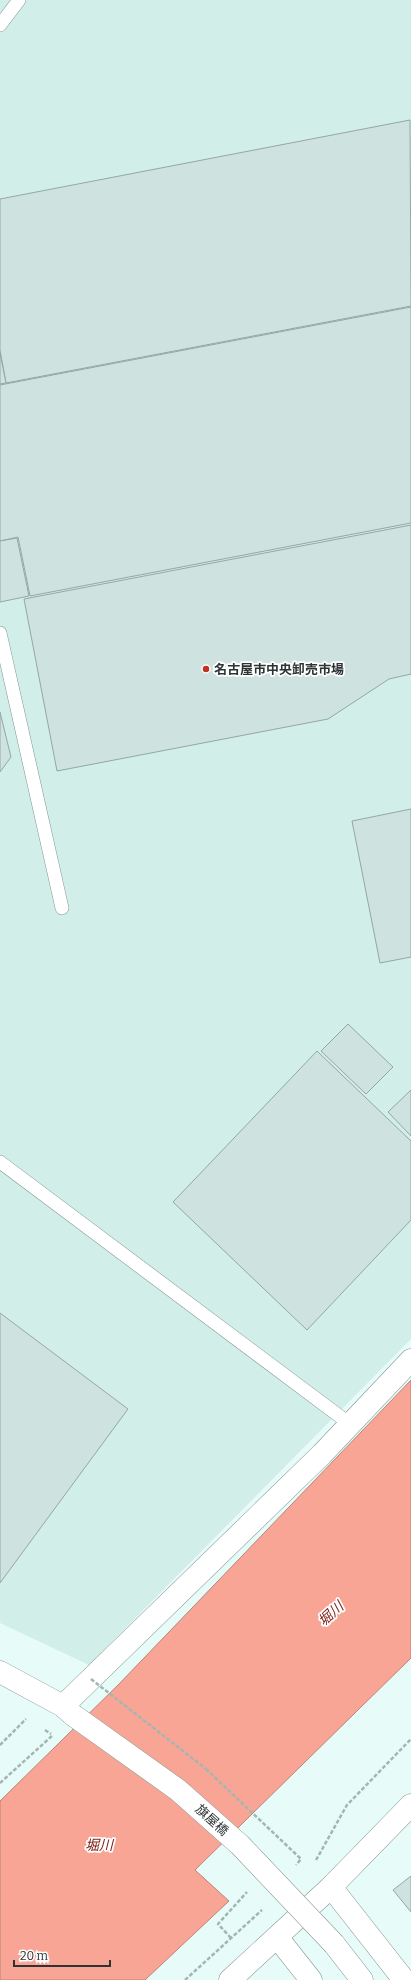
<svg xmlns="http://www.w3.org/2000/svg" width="411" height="1980" font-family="Bitter,'Noto Sans JP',serif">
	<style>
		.built { fill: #d1eee9 }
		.water { fill: #f9a596; stroke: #bc8379 }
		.building { fill: #cee2df; stroke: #93a7a4 }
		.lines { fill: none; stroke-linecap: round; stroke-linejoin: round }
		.service-casing { stroke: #829592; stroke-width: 14 }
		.minor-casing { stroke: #829592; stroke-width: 23 }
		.tertiary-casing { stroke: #829592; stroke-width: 23 }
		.path { stroke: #a4b5b2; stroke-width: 2.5; stroke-dasharray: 4 2; stroke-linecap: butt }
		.service { stroke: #fff; stroke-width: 13 }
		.minor { stroke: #fff; stroke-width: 22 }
		.tertiary { stroke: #fff; stroke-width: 22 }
		.tertiary-bridge-casing { stroke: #829592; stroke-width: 23; stroke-linecap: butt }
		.path-bridge { stroke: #a4b5b2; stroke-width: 2.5; stroke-dasharray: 4 2; stroke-linecap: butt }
		.tertiary-bridge { stroke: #fff; stroke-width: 22 }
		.poi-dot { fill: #c03322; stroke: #fff; stroke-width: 1.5 }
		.labels { text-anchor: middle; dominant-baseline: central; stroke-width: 3.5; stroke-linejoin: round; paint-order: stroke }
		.poi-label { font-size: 13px; font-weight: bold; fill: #2d3534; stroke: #fff; text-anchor: start }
		.street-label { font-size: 13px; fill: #2d3534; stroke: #fff }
		.water-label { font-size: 14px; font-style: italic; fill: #7d1d12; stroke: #fff }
	</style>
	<rect width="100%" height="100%" fill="#e7fcf8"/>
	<path class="built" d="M 0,0 L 411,0 L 411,1339 L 89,1665 L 0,1623 Z"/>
	<path class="water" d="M 411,1380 L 411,1658 L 195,1870 L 229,1901 L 145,1980 L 0,1980 L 0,1801 L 119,1684 Z"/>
	<g class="building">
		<path d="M 410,120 L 411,306 L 6,383 L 0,350 L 0,199 Z"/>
		<path d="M 411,307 L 411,523 L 30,596 L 18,537 L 0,541 L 0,385 Z"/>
		<path d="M 0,353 L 6,383 L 0,384 Z"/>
		<path d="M 411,525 L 411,674 L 389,679 L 328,719 L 57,771 L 24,599 Z"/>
		<path d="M 17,538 L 29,596 L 0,602 L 0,541 Z"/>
		<path d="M 0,712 L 11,757 L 0,772 Z"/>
		<path d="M 411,809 L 411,957 L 380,963 L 352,821 Z"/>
		<path d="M 348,1024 L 393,1067 L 366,1094 L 321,1051 Z"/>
		<path d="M 317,1051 L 411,1141 L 411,1220 L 307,1330 L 173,1202 Z"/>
		<path d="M 411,1090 L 411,1136 L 388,1112 Z"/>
		<path d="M 0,1313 L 128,1409 L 0,1583 Z"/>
		<path d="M 411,1876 L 411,1912 L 393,1890 Z"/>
	</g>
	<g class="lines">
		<defs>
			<g id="service">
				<path d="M 0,25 L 19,0"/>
				<path d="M 0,633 L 62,908"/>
				<path d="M 0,1162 L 350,1424"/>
			</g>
			<g id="minor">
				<path d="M 331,1887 L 404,1980"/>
				<path d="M 277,1937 L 311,1980"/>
			</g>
			<g id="tertiary">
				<path d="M 0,1672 L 63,1706 L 73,1715"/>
				<path d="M 63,1706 L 322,1454 L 411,1360"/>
				<path d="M 334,1944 L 362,1980"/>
				<path d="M 230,1980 L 331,1887 L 411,1805"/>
			</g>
		</defs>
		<use href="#service" class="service-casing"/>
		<use href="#minor" class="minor-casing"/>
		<use href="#tertiary" class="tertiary-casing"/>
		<g class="path">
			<path d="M 0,1745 L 26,1719"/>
			<path d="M 206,1769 L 301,1859 L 296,1865"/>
			<path d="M 0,1783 L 53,1735"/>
			<path d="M 316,1860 L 347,1805 L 411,1739"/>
			<path d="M 231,1938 L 218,1924 L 247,1892"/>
			<path d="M 185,1980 L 262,1910"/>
		</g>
		<use href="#service" class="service"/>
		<use href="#minor" class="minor"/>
		<use href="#tertiary" class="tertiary"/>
		<defs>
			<path id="tertiary-bridge" d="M 73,1715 L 178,1790 L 240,1845 L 334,1944"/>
		</defs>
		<use href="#tertiary-bridge" class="tertiary-bridge-casing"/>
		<g class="path-bridge">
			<path d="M 91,1679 L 206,1769"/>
			<path d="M 45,1730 L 51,1734"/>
		</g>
		<use href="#tertiary-bridge" class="tertiary-bridge"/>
	</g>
	<circle class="poi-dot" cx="206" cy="669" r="4"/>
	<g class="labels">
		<g class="poi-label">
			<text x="214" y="669">名古屋市中央卸売市場</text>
		</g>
		<g class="street-label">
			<text transform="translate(212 1820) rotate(42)">旗屋橋</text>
		</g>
		<g class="water-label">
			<text transform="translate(331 1614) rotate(-42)">堀川</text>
			<text x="99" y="1845">堀川</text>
		</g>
	</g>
	<path d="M14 1960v6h96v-6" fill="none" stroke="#2d3534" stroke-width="2"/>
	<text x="20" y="1960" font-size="12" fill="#2d3534" stroke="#ffffff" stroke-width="3" paint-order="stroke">20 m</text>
</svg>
